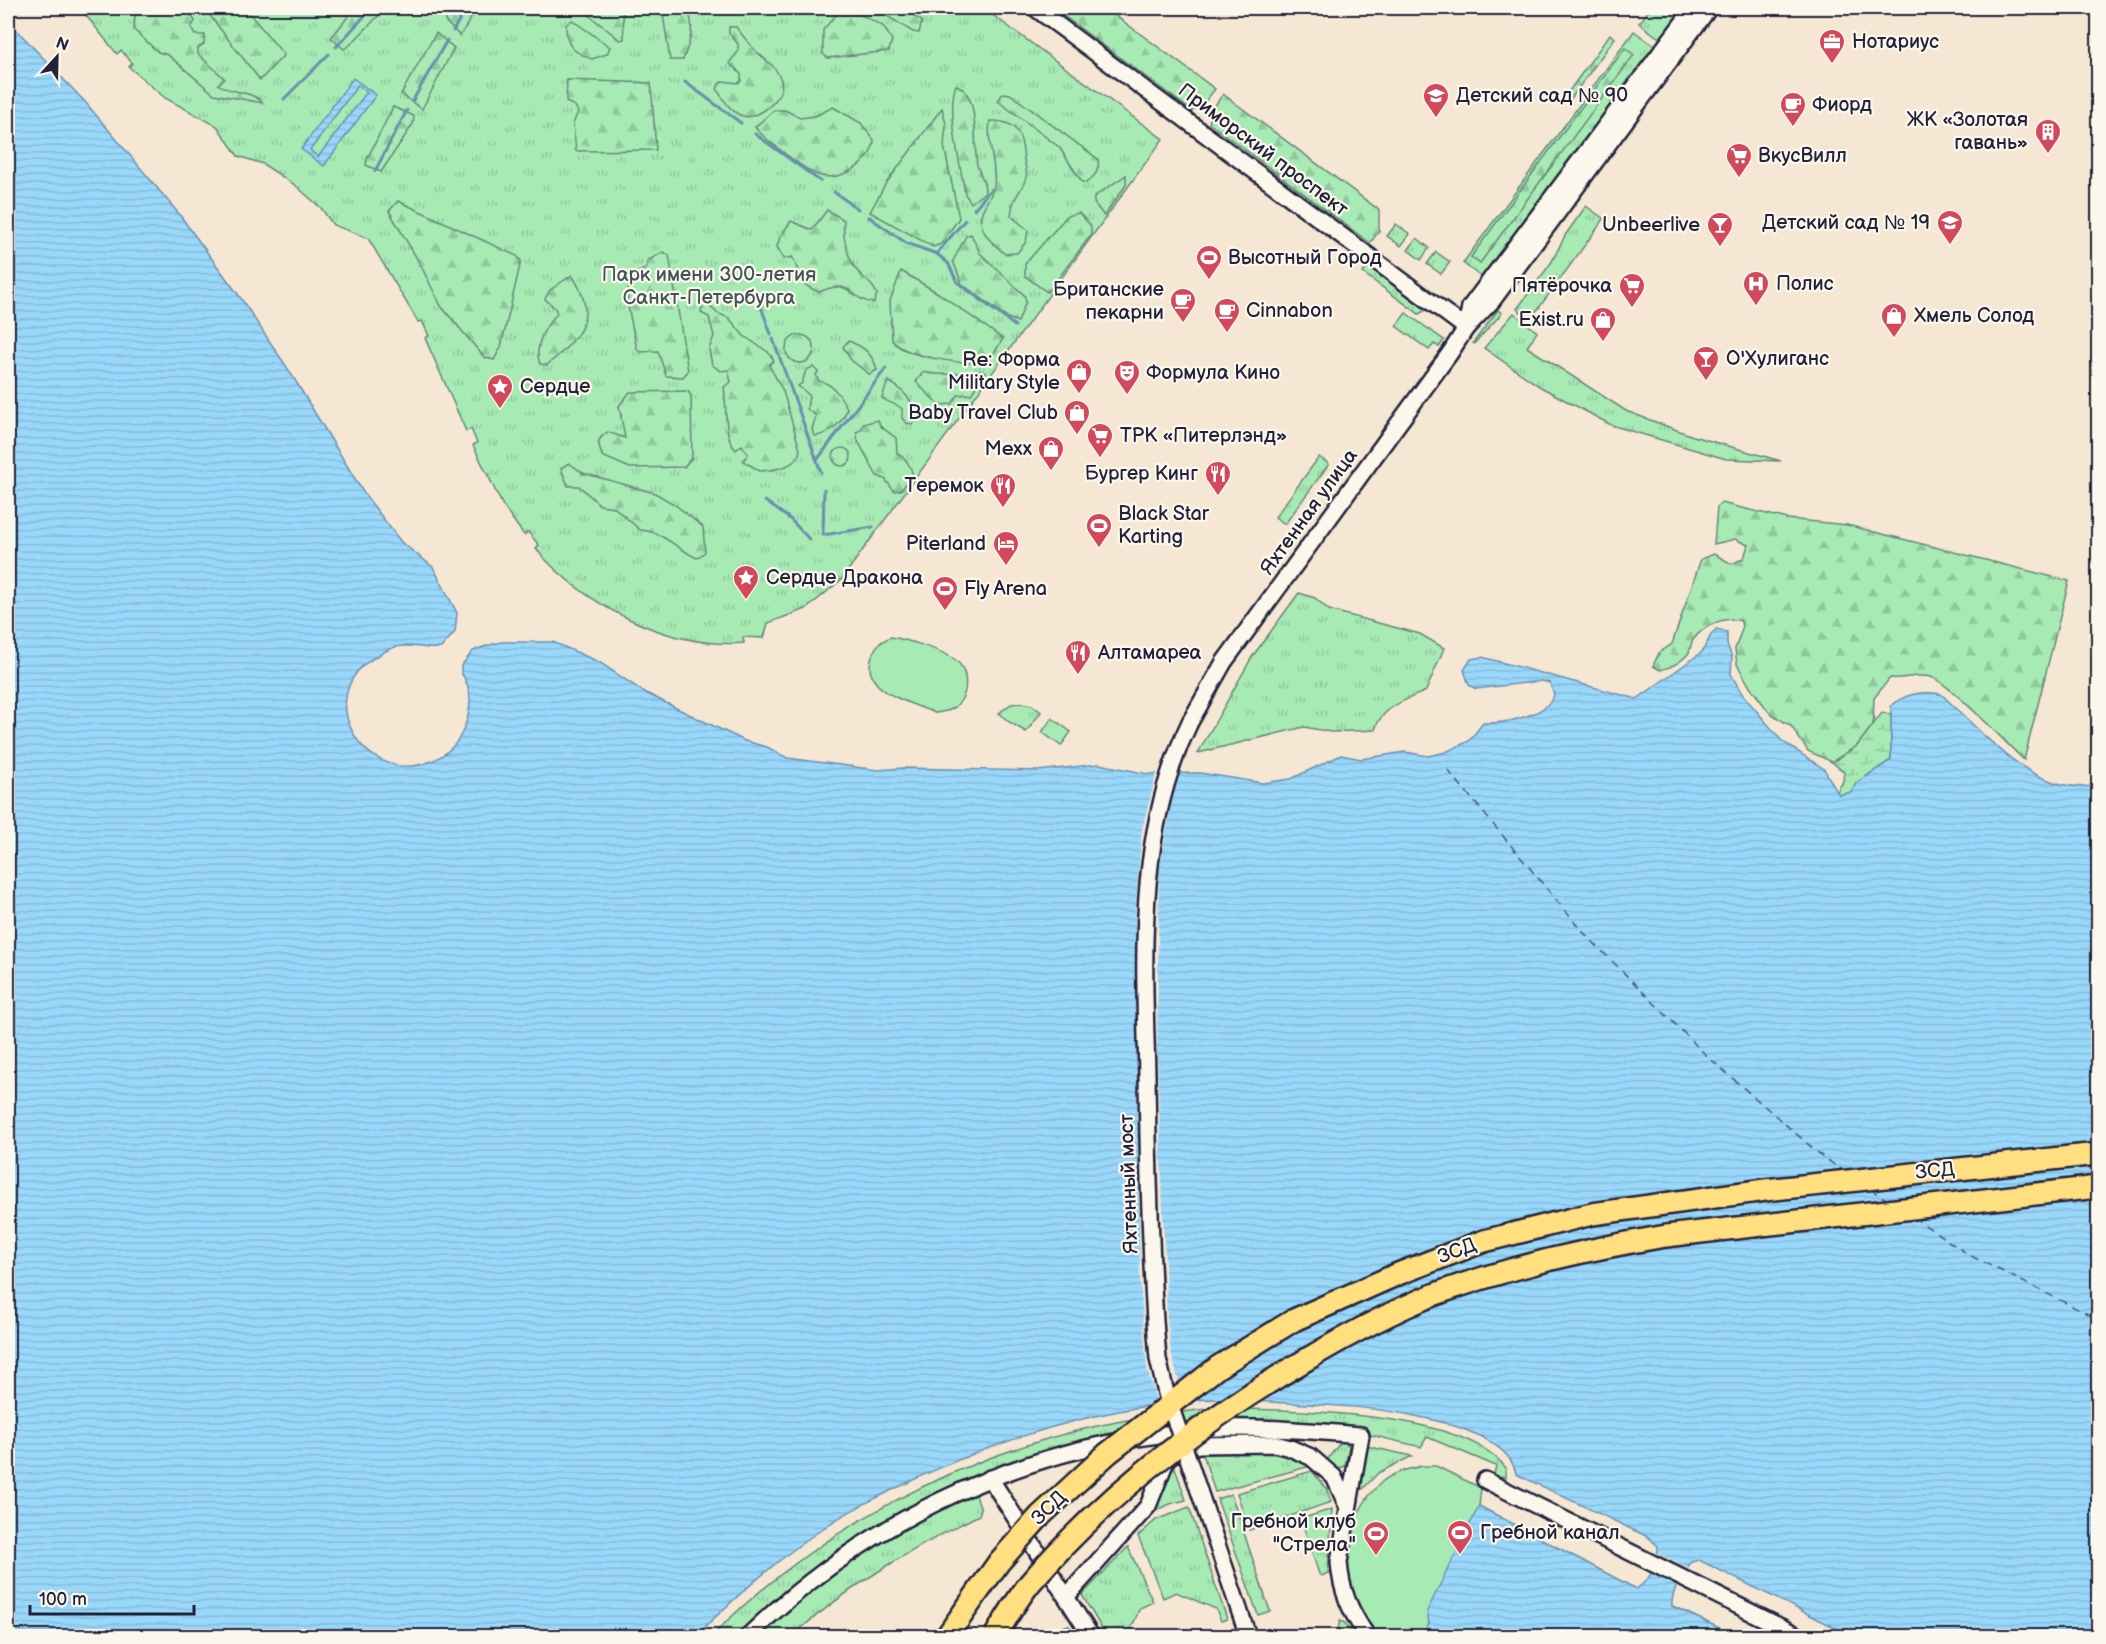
<svg xmlns="http://www.w3.org/2000/svg" width="2106" height="1644" font-family="'Balsamiq Sans',sans-serif">
	<style>
		.grass { fill: url(#grass-tufts); stroke: #648678; stroke-width: 1.5 }
		.forest { fill: url(#forest-firs); stroke: #648678; stroke-width: 1.5 }
		.wetland { fill: url(#wetland-marsh); stroke: #648678; stroke-width: 1.5 }
		.pitch { fill: #a7eab4; stroke: #648678; stroke-width: 1.5 }
		.water { fill: url(#water-rules); stroke: #698fae; stroke-width: 1.5; fill-rule: evenodd }
		.pier { fill: #f6e7d4 }
		.lines { fill: none; stroke-linecap: round; stroke-linejoin: round }
		.stream { stroke: #698fae; stroke-width: 3 }
		.ferry { stroke: #465975; stroke-width: 1.5; stroke-dasharray: 8 6; stroke-linecap: butt }
		.minor-casing { stroke: #22223b; stroke-width: 20 }
		.minor { stroke: #fbf7ec; stroke-width: 15 }
		.minor-bridge-casing { stroke: #22223b; stroke-width: 20; stroke-linecap: butt }
		.highway-bridge-casing { stroke: #22223b; stroke-width: 26; stroke-linecap: butt }
		.minor-bridge { stroke: #fbf7ec; stroke-width: 15 }
		.highway-bridge { stroke: #ffdf80; stroke-width: 21 }
		.labels { text-anchor: middle; dominant-baseline: central; stroke-width: 4.5; stroke-linejoin: round; paint-order: stroke }
		.poi-label { font-size: 20px; fill: #22223b; stroke: #fbf7ec; text-anchor: start }
		.street-label { font-size: 20px; fill: #22223b; stroke: #fbf7ec }
		.park-label { font-size: 20px; fill: #435459; stroke: #fbf7ec }
	</style>
	<defs>
		<pattern id="grass-tufts" width="24" height="20" patternUnits="userSpaceOnUse" patternTransform="scale(1.5)"><rect width="24" height="20" fill="#a7eab4"/><path d="M3 7l-1-3M5 7V3M7 7l1-3M15 17l-1-3M17 17v-4M19 17l1-3" fill="none" stroke="#8fc89c"/></pattern>
		<pattern id="forest-firs" width="22" height="20" patternUnits="userSpaceOnUse" patternTransform="scale(1.5)"><rect width="22" height="20" fill="#a7eab4"/><path d="M5 1l3.5 6h-7zM16 11l3.5 6h-7z" fill="#8fc89c"/></pattern>
		<pattern id="wetland-marsh" width="20" height="14" patternUnits="userSpaceOnUse" patternTransform="scale(1.5)"><rect width="20" height="14" fill="#a7eab4"/><path d="M1 5h8M5 5V1M11 12h8M15 12V8" fill="none" stroke="#8fc89c"/></pattern>
		<pattern id="water-rules" width="6" height="5" patternUnits="userSpaceOnUse" patternTransform="scale(1.5)"><rect width="6" height="5" fill="#99d8fb"/><path d="M0 2.5h6" fill="none" stroke="#84b9d8"/></pattern>
	</defs>
	<rect width="100%" height="100%" fill="#f6e7d4"/>
	<filter id="ink" filterUnits="userSpaceOnUse"><feTurbulence type="fractalNoise" baseFrequency=".0167" numOctaves="2"/><feDisplacementMap in="SourceGraphic" scale="12" xChannelSelector="R" yChannelSelector="G"/><feConvolveMatrix kernelMatrix="1 2 1 2 8 2 1 2 1" color-interpolation-filters="sRGB"/></filter>
	<g filter="url(#ink)">
		<g class="grass">
			<path d="M 80,8 L 983,8 L 1163,139 L 841,580 L 806,609 L 768,623 L 764,638 L 743,637 L 744,643 C 668,649 584,605 536,549 L 539,545 L 528,532 L 524,535 L 503,506 L 473,445 L 477,443 L 471,429 L 466,431 L 425,338 L 429,336 L 422,321 L 418,322 L 368,238 L 333,225 L 321,208 L 295,185 L 263,164 L 238,156 L 217,126 L 165,98 L 129,67 L 132,63 L 121,50 L 117,54 Z"/>
			<path d="M 1651,8 L 1687,8 L 1663,41 L 1639,23 Z"/>
			<path d="M 1634,31 L 1657,48 L 1485,280 L 1463,263 Z"/>
			<path d="M 1586,206 L 1604,219 L 1530,320 L 1517,309 L 1551,263 L 1566,234 Z"/>
			<path d="M 1396,224 L 1410,234 L 1401,246 L 1387,236 Z"/>
			<path d="M 1417,238 L 1429,248 L 1421,260 L 1408,250 Z"/>
			<path d="M 1436,252 L 1450,262 L 1441,274 L 1427,264 Z"/>
			<path d="M 1368,266 L 1426,310 L 1419,314 L 1363,273 Z"/>
			<path d="M 1498,310 L 1502,313 L 1474,344 L 1473,343 Z"/>
			<path d="M 1406,313 L 1444,340 L 1439,347 L 1434,344 L 1429,350 L 1396,326 Z"/>
			<path d="M 1514,313 L 1537,332 L 1527,347 L 1626,411 L 1693,436 L 1781,461 L 1726,459 L 1611,425 L 1539,386 L 1484,348 Z"/>
			<path d="M 1319,457 L 1329,464 L 1285,524 L 1275,517 Z"/>
			<path d="M 1299,593 L 1315,598 L 1329,610 L 1420,634 L 1444,648 L 1426,691 C 1406,700 1381,707 1375,730 L 1331,732 L 1304,727 L 1198,753 L 1252,657 Z"/>
			<path d="M 1020,703 L 1032,705 L 1041,712 L 1026,732 L 1009,722 L 999,713 L 1011,704 Z"/>
			<path d="M 1214,1408 C 1285,1411 1461,1408 1506,1468 L 1506,1478 L 1501,1476 L 1498,1480 L 1493,1478 L 1496,1466 L 1427,1437 L 1421,1447 L 1354,1431 L 1147,1432 L 931,1503 L 741,1636 L 712,1636 C 815,1531 954,1458 1097,1426 C 1136,1417 1175,1413 1214,1408 Z"/>
			<path d="M 1342,1440 L 1349,1446 L 1345,1466 L 1338,1469 L 1327,1460 Z"/>
			<path d="M 1366,1446 L 1412,1456 L 1378,1473 L 1363,1489 L 1357,1488 Z"/>
			<path d="M 1265,1450 L 1286,1453 L 1314,1465 L 1215,1492 L 1202,1451 Z"/>
			<path d="M 1172,1459 L 1186,1500 L 1170,1504 L 1152,1513 L 1164,1491 Z"/>
			<path d="M 1312,1471 L 1326,1488 L 1331,1502 L 1249,1530 L 1237,1493 Z"/>
			<path d="M 975,1493 L 981,1509 L 979,1515 C 911,1549 849,1586 792,1636 L 760,1636 C 828,1572 891,1533 975,1493 Z"/>
			<path d="M 1231,1494 L 1270,1611 L 1258,1615 L 1217,1499 Z"/>
			<path d="M 1189,1507 L 1227,1619 L 1221,1621 L 1216,1609 L 1176,1592 L 1163,1598 L 1138,1536 L 1156,1520 Z"/>
			<path d="M 1332,1509 L 1328,1573 L 1322,1576 L 1319,1574 L 1301,1519 Z"/>
			<path d="M 1128,1547 L 1153,1602 L 1140,1608 L 1128,1636 L 1106,1636 L 1082,1595 Z"/>
			<path d="M 1068,1625 L 1077,1636 L 1059,1636 L 1059,1628 Z"/>
		</g>
		<g class="forest">
			<path d="M 181,8 L 188,10 L 195,21 L 191,28 L 195,35 L 205,35 L 204,44 L 198,48 L 198,54 L 225,79 L 218,84 C 231,94 252,90 263,103 L 214,94 L 168,55 L 158,52 L 134,30 L 135,15 L 154,8 Z"/>
			<path d="M 204,8 L 245,8 L 284,55 L 260,80 Z"/>
			<path d="M 355,8 L 386,8 L 350,45 L 344,49 L 331,38 Z"/>
			<path d="M 452,8 L 477,8 L 460,36 L 445,21 Z"/>
			<path d="M 580,8 L 620,8 L 623,14 L 624,39 L 620,40 Z"/>
			<path d="M 662,8 L 687,8 C 696,28 690,40 683,60 L 670,60 Z"/>
			<path d="M 842,8 L 848,8 L 883,26 L 892,40 L 889,51 L 828,58 L 823,54 L 823,30 Z"/>
			<path d="M 874,8 L 902,8 L 922,21 L 919,33 L 913,32 Z"/>
			<path d="M 1053,8 L 1105,8 L 1215,89 L 1205,102 L 1192,111 Z"/>
			<path d="M 572,20 L 610,47 L 607,54 L 592,59 C 573,52 566,47 566,25 Z"/>
			<path d="M 729,27 L 736,27 C 742,35 748,42 754,49 C 764,60 776,65 781,80 C 787,96 758,121 743,116 C 731,113 724,99 717,90 L 719,84 L 723,81 L 738,83 L 741,81 L 741,74 L 729,63 L 738,52 L 738,44 L 729,33 Z"/>
			<path d="M 436,33 L 454,48 L 422,109 L 401,94 Z"/>
			<path d="M 1610,34 L 1615,38 L 1569,101 L 1564,98 Z"/>
			<path d="M 1625,48 L 1634,55 L 1480,263 L 1471,257 Z"/>
			<path d="M 567,80 L 651,83 L 656,150 L 576,151 L 573,124 L 578,112 L 575,106 L 566,102 Z"/>
			<path d="M 956,85 C 981,93 973,146 977,165 C 980,175 986,182 985,192 L 971,203 L 965,194 C 961,166 946,111 956,85 Z"/>
			<path d="M 1003,93 L 1010,94 L 1098,159 C 1100,171 1095,176 1086,183 L 1082,182 L 1059,147 L 998,101 Z"/>
			<path d="M 1223,94 L 1379,210 L 1379,231 L 1370,243 L 1209,123 L 1213,108 Z"/>
			<path d="M 393,107 L 414,116 L 413,124 L 381,172 L 366,165 L 367,159 Z"/>
			<path d="M 833,107 L 861,123 L 874,140 C 873,163 840,183 818,175 C 807,171 761,137 755,127 L 774,110 L 785,110 L 800,118 L 815,116 Z"/>
			<path d="M 942,108 L 946,124 L 944,146 L 959,218 L 941,244 L 933,247 L 870,212 L 885,185 Z"/>
			<path d="M 990,121 C 1019,120 1022,136 1024,160 C 1025,165 1028,173 1026,178 C 1021,193 1012,197 1011,216 L 1028,230 L 1026,242 L 1017,253 L 1005,254 C 995,245 982,236 981,221 C 979,209 992,198 994,186 C 997,164 986,144 990,121 Z"/>
			<path d="M 1126,175 L 1126,185 L 1104,216 L 1094,203 L 1094,197 Z"/>
			<path d="M 398,201 L 517,256 L 521,261 L 501,347 L 494,360 L 484,357 L 441,306 L 419,262 L 389,211 Z"/>
			<path d="M 827,210 L 844,220 C 842,235 847,255 855,268 C 862,279 871,280 877,294 L 874,303 C 848,300 854,277 819,292 C 790,280 804,275 792,257 L 784,259 L 777,247 L 780,237 L 791,221 L 812,230 Z"/>
			<path d="M 1079,213 L 1091,226 L 1091,235 L 1051,288 L 1047,292 L 1025,276 L 1025,264 L 1067,216 Z"/>
			<path d="M 971,234 L 980,253 L 1024,295 L 1026,301 L 1018,322 L 1010,319 L 962,284 L 953,261 L 966,236 Z"/>
			<path d="M 663,252 L 669,255 L 688,371 L 683,377 L 666,376 L 658,351 L 640,352 L 637,349 L 627,302 L 630,277 L 647,268 L 647,261 Z"/>
			<path d="M 901,271 L 938,293 L 1003,339 L 989,361 C 972,367 902,357 892,340 L 890,301 Z"/>
			<path d="M 572,275 C 600,318 580,337 547,365 L 540,364 C 533,348 545,325 557,314 L 555,308 L 545,299 L 550,290 Z"/>
			<path d="M 703,300 L 717,313 L 729,318 L 744,336 L 768,352 L 774,360 L 769,365 L 783,391 L 800,450 C 798,467 776,470 760,471 L 743,461 L 748,454 L 742,445 L 736,450 C 723,438 727,404 724,387 L 731,382 L 728,370 L 721,371 L 712,365 L 709,349 L 714,336 L 709,317 L 701,313 Z"/>
			<circle cx="800" cy="349" r="14"/>
			<path d="M 848,341 C 863,346 873,354 877,370 L 869,374 L 851,360 L 843,347 Z"/>
			<path d="M 813,367 L 818,372 L 816,375 L 819,381 C 833,383 841,397 847,408 C 844,422 828,436 814,436 L 812,429 L 816,416 L 807,409 L 809,395 L 798,386 L 802,383 L 806,370 Z"/>
			<path d="M 979,371 L 986,373 L 971,394 L 958,395 L 952,404 L 939,405 L 916,382 L 923,372 C 936,376 965,373 979,371 Z"/>
			<path d="M 888,381 C 901,388 916,403 917,419 L 912,424 L 906,423 L 902,418 L 902,409 C 896,403 889,404 882,398 Z"/>
			<path d="M 688,391 L 691,396 L 692,457 L 684,467 L 630,468 L 602,456 C 598,443 596,439 608,432 L 625,438 L 619,406 L 630,392 Z"/>
			<path d="M 878,420 L 880,426 L 896,438 L 897,453 C 905,456 911,467 913,475 L 901,490 L 894,491 L 885,479 L 877,476 L 858,441 L 856,432 L 861,430 L 863,424 Z"/>
			<circle cx="842" cy="457" r="9"/>
			<path d="M 569,463 L 583,473 L 655,493 L 674,504 L 703,527 L 705,552 L 697,558 C 677,549 662,531 640,530 L 614,507 L 600,505 L 579,486 L 568,486 L 561,468 Z"/>
			<path d="M 1721,503 L 1788,519 L 1847,525 L 2069,581 L 2024,760 C 2007,744 1948,682 1931,677 C 1917,673 1904,680 1890,678 L 1874,698 L 1873,725 L 1857,746 L 1832,762 L 1808,751 L 1791,726 L 1770,713 L 1750,687 L 1737,664 L 1735,649 L 1742,629 L 1741,621 C 1725,615 1703,626 1693,640 C 1690,644 1691,650 1688,654 C 1681,662 1670,668 1660,670 L 1653,666 L 1659,653 L 1672,644 L 1701,559 L 1714,554 L 1732,564 L 1744,558 L 1748,545 L 1735,539 L 1714,544 L 1717,507 Z"/>
			<path d="M 1340,1621 L 1345,1623 L 1353,1636 L 1336,1636 Z"/>
		</g>
		<path class="wetland" d="M 1882,713 L 1891,714 L 1891,760 L 1856,783 L 1852,792 L 1839,795 L 1837,792 L 1843,781 L 1844,772 L 1832,762 L 1857,746 Z"/>
		<g class="pitch">
			<path d="M 891,637 C 907,640 940,649 954,659 C 968,668 970,693 957,705 C 952,711 943,712 935,713 C 912,703 859,692 872,656 C 875,646 881,641 891,637 Z"/>
			<path d="M 1052,718 L 1071,732 L 1061,746 L 1042,732 Z"/>
			<path d="M 1422,1466 L 1436,1466 L 1481,1488 L 1479,1506 L 1636,1589 L 1736,1636 L 1380,1636 C 1333,1600 1339,1518 1383,1481 C 1394,1472 1409,1469 1422,1466 Z"/>
		</g>
		<g class="water">
			<path d="M 8,21 L 86,103 L 179,214 L 240,297 L 290,372 L 363,492 L 401,542 L 433,567 L 457,613 L 455,632 L 441,648 C 426,650 411,643 396,647 C 390,648 384,652 379,655 C 308,691 362,787 429,762 C 445,756 458,744 464,728 C 472,708 473,691 461,672 L 461,666 L 473,651 L 483,647 L 501,642 L 553,642 L 599,662 L 644,692 L 676,708 L 745,741 L 767,747 L 787,758 L 878,770 L 903,768 L 1038,771 L 1099,764 L 1148,774 L 1200,773 L 1263,783 L 1291,779 L 1341,755 L 1361,759 L 1405,752 L 1428,756 L 1446,752 L 1469,741 L 1483,723 C 1503,724 1547,716 1554,695 L 1550,683 L 1542,681 L 1476,689 L 1469,685 L 1464,670 L 1471,659 L 1482,657 L 1637,699 L 1702,652 L 1712,633 L 1717,629 L 1727,632 L 1727,644 L 1732,657 L 1731,674 L 1743,695 L 1782,741 L 1824,769 L 1839,795 L 1852,792 L 1856,783 L 1891,760 L 1891,706 C 1906,693 1922,691 1941,694 C 1984,733 2034,798 2098,785 L 2098,1636 L 1852,1636 L 1699,1560 L 1691,1562 C 1683,1575 1671,1591 1672,1606 L 1736,1636 L 1423,1636 L 1429,1623 L 1427,1611 L 1479,1506 L 1636,1589 C 1651,1580 1658,1563 1658,1546 L 1648,1537 L 1516,1474 C 1510,1438 1446,1422 1415,1416 C 1373,1407 1331,1405 1288,1403 C 1258,1402 1226,1397 1197,1400 C 1091,1409 987,1443 892,1490 C 871,1501 848,1511 828,1525 C 780,1557 737,1595 696,1636 L 8,1636 Z"/>
			<path d="M 353,78 L 376,95 L 324,166 L 301,149 ZM 358,85 L 367,92 L 318,157 L 310,150 Z"/>
		</g>
		<g class="pier">
			<path d="M 1157,772 L 1180,772 L 1171,804 L 1159,873 L 1157,1051 L 1167,1318 L 1171,1352 L 1185,1405 L 1159,1409 L 1147,1369 L 1140,1281 L 1135,913 L 1142,829 Z"/>
			<path d="M 1655,1552 L 1690,1569 L 1680,1588 L 1648,1572 Z"/>
		</g>
		<g class="lines">
			<g class="stream">
				<path d="M 453,31 L 466,8"/>
				<path d="M 336,47 L 372,8"/>
				<path d="M 685,82 L 741,123"/>
				<path d="M 284,99 L 329,54"/>
				<path d="M 412,102 L 447,40"/>
				<path d="M 755,134 L 820,181"/>
				<path d="M 375,171 L 407,110"/>
				<path d="M 834,192 L 858,209"/>
				<path d="M 974,209 L 991,189"/>
				<path d="M 869,217 L 906,243 L 937,254 L 948,263 L 957,282 L 1015,326"/>
				<path d="M 937,253 L 965,220"/>
				<path d="M 756,293 L 771,334"/>
				<path d="M 773,339 L 821,472"/>
				<path d="M 817,460 L 886,368"/>
				<path d="M 824,489 L 823,535 L 873,527"/>
				<path d="M 765,501 L 790,519 L 810,540"/>
			</g>
			<g class="ferry">
				<path d="M 1448,770 L 1582,931 L 1707,1056 L 1824,1158 L 1844,1171"/>
				<path d="M 1870,1189 L 1889,1201"/>
				<path d="M 1913,1217 L 1969,1255 L 2098,1319"/>
			</g>
			<defs>
				<g id="minor">
					<path d="M 1035,8 L 1466,328"/>
					<path d="M 1466,328 L 1492,301 L 1709,8"/>
					<path d="M 1190,722 L 1224,662 L 1450,353 L 1466,328 L 1470,307 L 1694,8"/>
					<path d="M 990,1478 L 1091,1636"/>
					<path d="M 1485,1480 L 1799,1636"/>
					<path d="M 1066,1597 L 1148,1506 L 1168,1456 L 1198,1445 L 1275,1444 L 1290,1448 L 1311,1457 L 1334,1477 L 1348,1508"/>
					<path d="M 748,1636 C 862,1525 1008,1453 1166,1434 C 1184,1432 1202,1428 1220,1428 C 1267,1427 1315,1431 1361,1435 L 1339,1562 C 1341,1592 1351,1612 1367,1636"/>
				</g>
			</defs>
			<use href="#minor" class="minor-casing"/>
			<use href="#minor" class="minor"/>
			<defs>
				<path id="minor-bridge" d="M 1190,722 C 1136,833 1144,954 1147,1075 C 1148,1157 1150,1239 1155,1321 L 1158,1359 L 1166,1393 L 1248,1636"/>
				<g id="highway-bridge">
					<path d="M 947,1636 L 999,1562 L 1040,1516 L 1107,1454 L 1218,1367 L 1294,1320 L 1398,1274 L 1484,1241 L 1592,1214 L 1765,1190 L 2098,1154"/>
					<path d="M 995,1636 C 1006,1619 1017,1599 1030,1583 C 1107,1493 1202,1421 1304,1361 C 1346,1336 1388,1313 1433,1295 C 1508,1267 1588,1249 1666,1236 L 2098,1187"/>
				</g>
			</defs>
			<use href="#minor-bridge" class="minor-bridge-casing"/>
			<use href="#highway-bridge" class="highway-bridge-casing"/>
			<use href="#minor-bridge" class="minor-bridge"/>
			<use href="#highway-bridge" class="highway-bridge"/>
		</g>
	</g>
	<defs>
		<symbol id="office-pin" viewBox="-11 -11 22 30"><path d="M0 17L-7.5 6A9.5 9.5 0 1 1 7.5 6Z" fill="#d1495b" stroke="#fbf7ec"/><path d="M-6-3h4V-5.5h4V-3h4V5H-6ZM-1-4.5V-3h2v-1.5ZM-6 0V1H6V0Z" fill="#fff"/></symbol>
		<symbol id="school-pin" viewBox="-11 -11 22 30"><path d="M0 17L-7.5 6A9.5 9.5 0 1 1 7.5 6Z" fill="#d1495b" stroke="#fbf7ec"/><path d="M0-5L7-2L0 1L-7-2ZM-4 1L0 2.5L4 1V4Q0 6-4 4Z" fill="#fff"/></symbol>
		<symbol id="cafe-pin" viewBox="-11 -11 22 30"><path d="M0 17L-7.5 6A9.5 9.5 0 1 1 7.5 6Z" fill="#d1495b" stroke="#fbf7ec"/><path d="M-5.5-4.5H6V0H3Q3 3.5 0 3.5H-2.5Q-5.5 3.5-5.5 0ZM3-3.2v2h1.7v-2ZM-6 4.5H4V6H-6Z" fill="#fff"/></symbol>
		<symbol id="building-pin" viewBox="-11 -11 22 30"><path d="M0 17L-7.5 6A9.5 9.5 0 1 1 7.5 6Z" fill="#d1495b" stroke="#fbf7ec"/><path d="M-4-6H4V6H1V3H-1V6H-4ZM-2.5-4.3h1.7v1.8h-1.7ZM.8-4.3h1.7v1.8H.8ZM-2.5-1h1.7V.8h-1.7ZM.8-1h1.7V.8H.8Z" fill="#fff"/></symbol>
		<symbol id="supermarket-pin" viewBox="-11 -11 22 30"><path d="M0 17L-7.5 6A9.5 9.5 0 1 1 7.5 6Z" fill="#d1495b" stroke="#fbf7ec"/><path d="M-6-5.5h2.5l.6 2H6L4.5 2H-2.5L-4.4-4H-6ZM-1.5 3.2a1.3 1.3 0 1 0 .1 0ZM3 3.2a1.3 1.3 0 1 0 .1 0Z" fill="#fff"/></symbol>
		<symbol id="bar-pin" viewBox="-11 -11 22 30"><path d="M0 17L-7.5 6A9.5 9.5 0 1 1 7.5 6Z" fill="#d1495b" stroke="#fbf7ec"/><path d="M-6-5H6L.8 .8V4.5H3.5V6h-7V4.5H-.8V.8Z" fill="#fff"/></symbol>
		<symbol id="stadium-pin" viewBox="-11 -11 22 30"><path d="M0 17L-7.5 6A9.5 9.5 0 1 1 7.5 6Z" fill="#d1495b" stroke="#fbf7ec"/><path d="M0-5a6.5 5 0 1 0 0 10a6.5 5 0 1 0 0-10ZM-3.5-1.8h7v3.6h-7Z" fill="#fff"/></symbol>
		<symbol id="hospital-pin" viewBox="-11 -11 22 30"><path d="M0 17L-7.5 6A9.5 9.5 0 1 1 7.5 6Z" fill="#d1495b" stroke="#fbf7ec"/><path d="M-5-5h3v3.5h4V-5h3V5h-3V1.5h-4V5h-3Z" fill="#fff"/></symbol>
		<symbol id="shop-pin" viewBox="-11 -11 22 30"><path d="M0 17L-7.5 6A9.5 9.5 0 1 1 7.5 6Z" fill="#d1495b" stroke="#fbf7ec"/><path d="M-5-2.5h2.3a2.7 3.5 0 0 1 5.4 0H5L5.5 6h-11ZM-1.5-2.5h3a1.5 2.3 0 0 0-3 0Z" fill="#fff"/></symbol>
		<symbol id="theatre-pin" viewBox="-11 -11 22 30"><path d="M0 17L-7.5 6A9.5 9.5 0 1 1 7.5 6Z" fill="#d1495b" stroke="#fbf7ec"/><path d="M-5-5.5Q0-4 5-5.5V0Q5 5 0 6Q-5 5-5 0ZM-3.3-2.5H-1v1.5H-3.3ZM1-2.5H3.3v1.5H1ZM-2.8 1Q0 5.5 2.8 1Z" fill="#fff"/></symbol>
		<symbol id="sight-pin" viewBox="-11 -11 22 30"><path d="M0 17L-7.5 6A9.5 9.5 0 1 1 7.5 6Z" fill="#d1495b" stroke="#fbf7ec"/><path d="M0-6L1.8-2.2L6-1.7L2.9 1.2L3.7 5.4L0 3.3L-3.7 5.4L-2.9 1.2L-6-1.7L-1.8-2.2Z" fill="#fff"/></symbol>
		<symbol id="restaurant-pin" viewBox="-11 -11 22 30"><path d="M0 17L-7.5 6A9.5 9.5 0 1 1 7.5 6Z" fill="#d1495b" stroke="#fbf7ec"/><path d="M-5-6h1v4h1v-4h1v4h1v-4h1v5L-1.5 .5V6h-2V.5L-5-1ZM5-6V6H3V1.5H1.5Q1.5-4 5-6Z" fill="#fff"/></symbol>
		<symbol id="hotel-pin" viewBox="-11 -11 22 30"><path d="M0 17L-7.5 6A9.5 9.5 0 1 1 7.5 6Z" fill="#d1495b" stroke="#fbf7ec"/><path d="M-6-4.5h1.5V1H6V5H4.5V3h-9V5H-6ZM-4 0a1.8 1.8 0 1 1 3.6 0ZM.5 0V-2.5h3Q6-2.5 6 0Z" fill="#fff"/></symbol>
	</defs>
	<g fill-rule="evenodd">
		<use href="#office-pin" x="1817" y="27" width="30" height="40"/>
		<use href="#school-pin" x="1421" y="81" width="30" height="40"/>
		<use href="#cafe-pin" x="1778" y="90" width="30" height="40"/>
		<use href="#building-pin" x="2033" y="117" width="30" height="40"/>
		<use href="#supermarket-pin" x="1724" y="141" width="30" height="40"/>
		<use href="#school-pin" x="1935" y="208" width="30" height="40"/>
		<use href="#bar-pin" x="1705" y="210" width="30" height="40"/>
		<use href="#stadium-pin" x="1194" y="243" width="30" height="40"/>
		<use href="#hospital-pin" x="1741" y="269" width="30" height="40"/>
		<use href="#supermarket-pin" x="1617" y="271" width="30" height="40"/>
		<use href="#cafe-pin" x="1168" y="286" width="30" height="40"/>
		<use href="#cafe-pin" x="1212" y="296" width="30" height="40"/>
		<use href="#shop-pin" x="1879" y="301" width="30" height="40"/>
		<use href="#shop-pin" x="1588" y="305" width="30" height="40"/>
		<use href="#bar-pin" x="1691" y="344" width="30" height="40"/>
		<use href="#shop-pin" x="1064" y="357" width="30" height="40"/>
		<use href="#theatre-pin" x="1112" y="358" width="30" height="40"/>
		<use href="#sight-pin" x="485" y="372" width="30" height="40"/>
		<use href="#shop-pin" x="1062" y="398" width="30" height="40"/>
		<use href="#supermarket-pin" x="1085" y="421" width="30" height="40"/>
		<use href="#shop-pin" x="1036" y="434" width="30" height="40"/>
		<use href="#restaurant-pin" x="1203" y="459" width="30" height="40"/>
		<use href="#restaurant-pin" x="988" y="471" width="30" height="40"/>
		<use href="#stadium-pin" x="1084" y="511" width="30" height="40"/>
		<use href="#hotel-pin" x="991" y="529" width="30" height="40"/>
		<use href="#sight-pin" x="731" y="563" width="30" height="40"/>
		<use href="#stadium-pin" x="930" y="574" width="30" height="40"/>
		<use href="#restaurant-pin" x="1063" y="638" width="30" height="40"/>
		<use href="#stadium-pin" x="1445" y="1518" width="30" height="40"/>
		<use href="#stadium-pin" x="1361" y="1519" width="30" height="40"/>
	</g>
	<g class="labels">
		<g class="poi-label">
			<text x="1852" y="42">Нотариус</text>
			<text x="1456" y="96">Детский сад № 90</text>
			<text x="1812" y="105">Фиорд</text>
			<text x="2028" y="120" text-anchor="end">ЖК «Золотая<tspan x="2028" dy="23">гавань»</tspan></text>
			<text x="1758" y="156">ВкусВилл</text>
			<text x="1930" y="223" text-anchor="end">Детский сад № 19</text>
			<text x="1700" y="225" text-anchor="end">Unbeerlive</text>
			<text x="1228" y="258">Высотный Город</text>
			<text x="1776" y="284">Полис</text>
			<text x="1612" y="286" text-anchor="end">Пятёрочка</text>
			<text x="1164" y="290" text-anchor="end">Британские<tspan x="1164" dy="23">пекарни</tspan></text>
			<text x="1246" y="311">Cinnabon</text>
			<text x="1914" y="316">Хмель Солод</text>
			<text x="1584" y="320" text-anchor="end">Exist.ru</text>
			<text x="1726" y="359">О'Хулиганс</text>
			<text x="1060" y="360" text-anchor="end">Re: Форма<tspan x="1060" dy="23">Military Style</tspan></text>
			<text x="1146" y="373">Формула Кино</text>
			<text x="520" y="387">Сердце</text>
			<text x="1058" y="413" text-anchor="end">Baby Travel Club</text>
			<text x="1120" y="436">ТРК «Питерлэнд»</text>
			<text x="1032" y="449" text-anchor="end">Mexx</text>
			<text x="1198" y="474" text-anchor="end">Бургер Кинг</text>
			<text x="984" y="486" text-anchor="end">Теремок</text>
			<text x="1118" y="514">Black Star<tspan x="1118" dy="23">Karting</tspan></text>
			<text x="986" y="544" text-anchor="end">Piterland</text>
			<text x="766" y="578">Сердце Дракона</text>
			<text x="964" y="589">Fly Arena</text>
			<text x="1098" y="653">Алтамареа</text>
			<text x="1356" y="1522" text-anchor="end">Гребной клуб<tspan x="1356" dy="23">"Стрела"</tspan></text>
			<text x="1480" y="1533">Гребной канал</text>
		</g>
		<g class="street-label">
			<text transform="translate(1263 150) rotate(37)">Приморский проспект</text>
			<text transform="translate(1309 512) rotate(-54)">Яхтенная улица</text>
			<text transform="translate(1935 1171) rotate(-6)">ЗСД</text>
			<text transform="translate(1129 1184) rotate(-92)">Яхтенный мост</text>
			<text transform="translate(1457 1251) rotate(-21)">ЗСД</text>
			<text transform="translate(1049 1508) rotate(-44)">ЗСД</text>
		</g>
		<g class="park-label">
			<text x="709" y="275">Парк имени 300-летия<tspan x="709" dy="23">Санкт-Петербурга</tspan></text>
		</g>
	</g>
	<rect width="2106" height="1644" fill="none" stroke="#fbf7ec" stroke-width="30"/>
	<rect x="15" y="15" width="2076" height="1614" fill="none" stroke="#22223b" stroke-width="2" filter="url(#ink)"/>
	<g transform="translate(57 57) rotate(22)" stroke="#fbf7ec" stroke-width="4.5" paint-order="stroke">
	<path d="M0-4.5L10 22L0 15L-10 22Z" fill="#22223b"/>
	<text y="-9" font-size="16" font-weight="bold" text-anchor="middle" fill="#22223b">N</text>
	</g>
	<path d="M30 1605v9h164v-9" fill="none" stroke="#22223b" stroke-width="3"/>
	<text x="39" y="1605" font-size="18" fill="#22223b" stroke="#fbf7ec" stroke-width="4.5" paint-order="stroke">100 m</text>
</svg>
